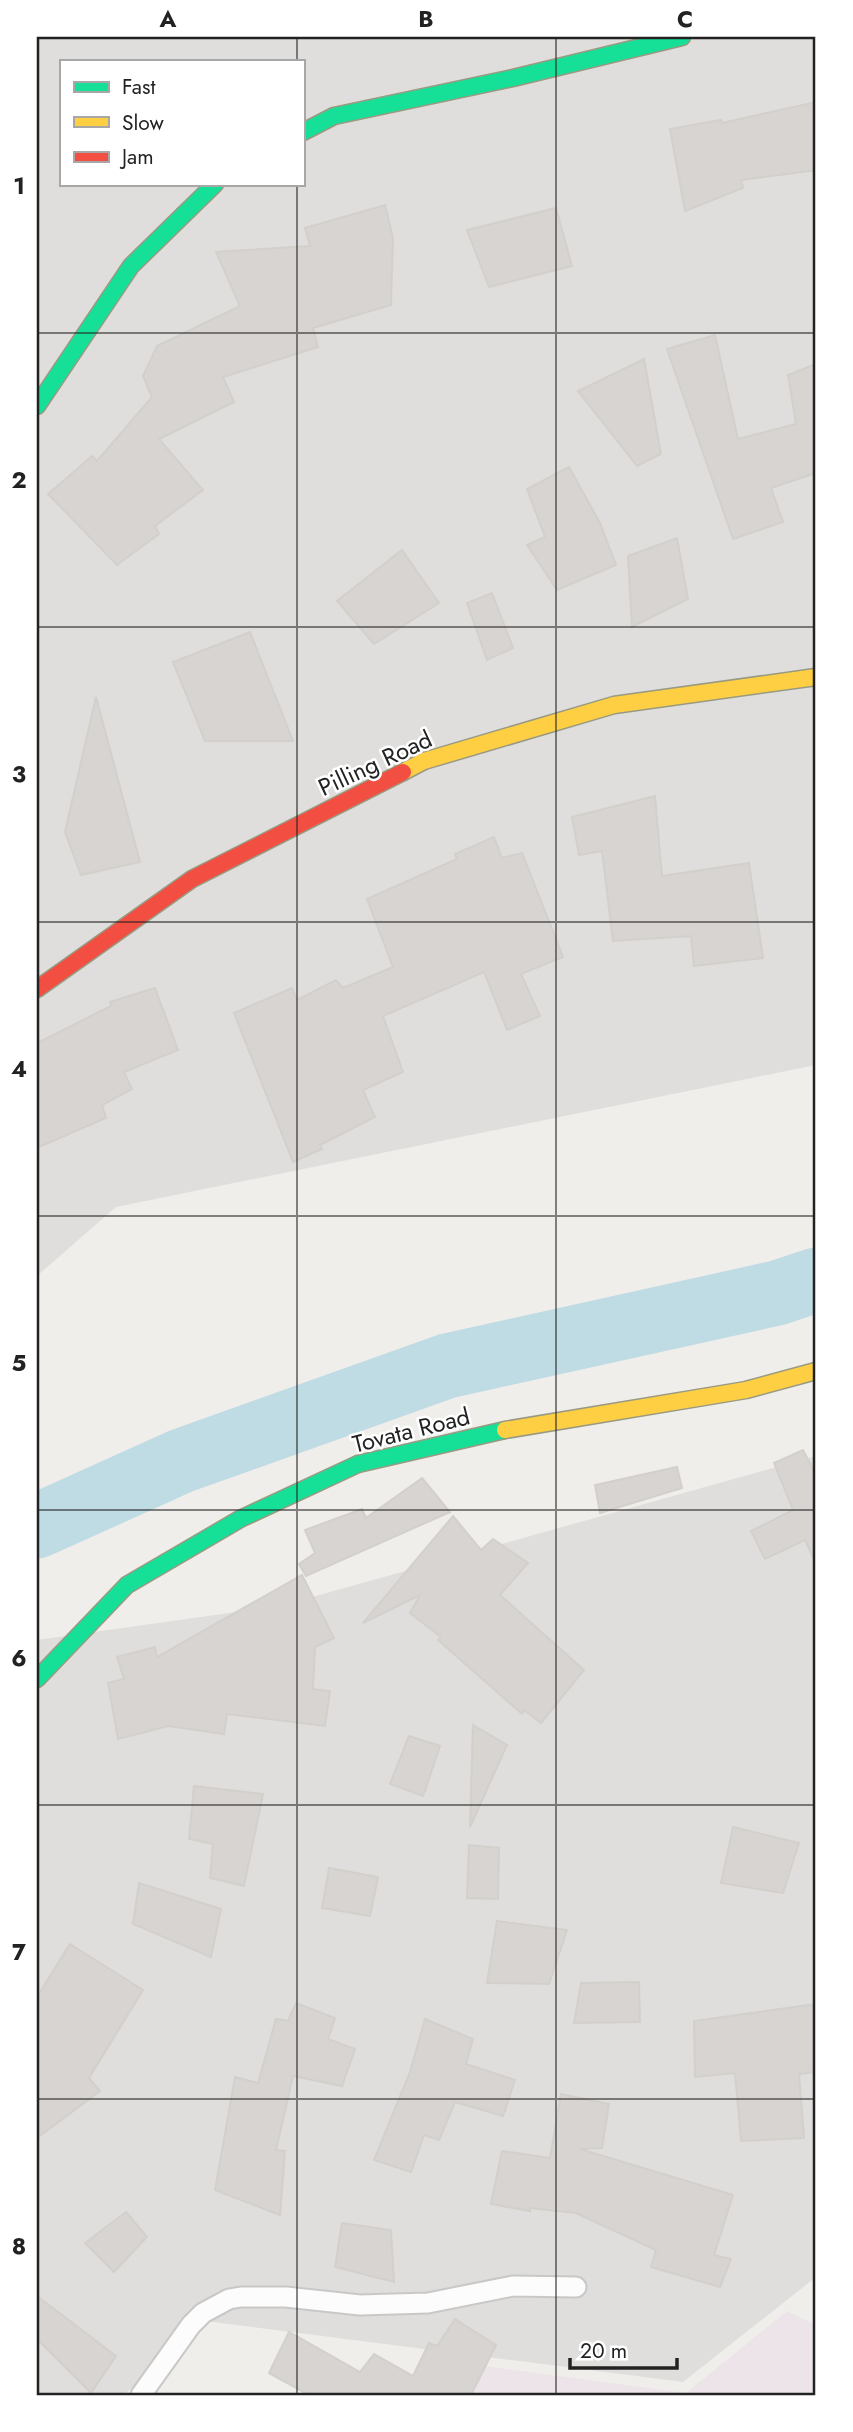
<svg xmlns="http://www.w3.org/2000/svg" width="853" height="2432" font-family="Jost,sans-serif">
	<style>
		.residential { fill: #dfdedc; fill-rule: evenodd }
		.industrial { fill: #ede4e9 }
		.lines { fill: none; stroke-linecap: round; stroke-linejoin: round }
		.river { stroke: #bfdbe3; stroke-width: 65 }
		.building { fill: #d7d4d2; stroke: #d3d0cc; stroke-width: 2 }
		.lane-casing { stroke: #c9c8c7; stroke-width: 23 }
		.fast-casing { stroke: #999a82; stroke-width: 19 }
		.slow-casing { stroke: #999a82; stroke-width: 19 }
		.jam-casing { stroke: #999a82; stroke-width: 19 }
		.lane { stroke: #fdfcfc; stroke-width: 19 }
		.fast { stroke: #16e098; stroke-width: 16 }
		.slow { stroke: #ffcf43; stroke-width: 16 }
		.jam { stroke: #f24e42; stroke-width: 16 }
		.grid { fill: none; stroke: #222; stroke-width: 2; stroke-opacity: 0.55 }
		.labels { text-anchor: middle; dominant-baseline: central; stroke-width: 5; stroke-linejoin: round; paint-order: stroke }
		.street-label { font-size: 24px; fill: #222; stroke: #fff }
		.neatline { fill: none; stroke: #222; stroke-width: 2.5 }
		.grid-label { font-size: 23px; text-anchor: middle; font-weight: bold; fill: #222 }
	</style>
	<rect width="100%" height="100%" fill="#f0eeeb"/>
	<g class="residential">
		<path d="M 37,37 L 816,37 L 816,1065 L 116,1207 L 37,1276 ZM 61,61 L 303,61 L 303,184 L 61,184 Z"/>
		<path d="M 816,1456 L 816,2277 L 683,2382 L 206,2321 L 124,2395 L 37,2395 L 37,1640 L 280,1606 Z"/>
	</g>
	<path class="industrial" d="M 787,2311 L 816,2325 L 816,2395 L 473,2395 L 484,2366 L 686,2393 Z"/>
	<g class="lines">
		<path class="river" d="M 37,1526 L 181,1461 L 447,1366 L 777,1293 L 816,1280"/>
	</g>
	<g class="building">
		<path d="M 816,102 L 816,170 L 741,180 L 743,188 L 685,211 L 670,129 L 721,120 L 722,123 Z"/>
		<path d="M 385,205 L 393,238 L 391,305 L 313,328 L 318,347 L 223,377 L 234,402 L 159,439 L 203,490 L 155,526 L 159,534 L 117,565 L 48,494 L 92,456 L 97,461 L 152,397 L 143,376 L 157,346 L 240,306 L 216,252 L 310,246 L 305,228 Z"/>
		<path d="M 556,208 L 572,266 L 489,287 L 467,230 Z"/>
		<path d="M 715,335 L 738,439 L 796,424 L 788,375 L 816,364 L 816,473 L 771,488 L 783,522 L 733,539 L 667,349 Z"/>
		<path d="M 644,359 L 661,454 L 637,466 L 578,391 Z"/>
		<path d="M 569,467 L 600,523 L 616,565 L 557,590 L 527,545 L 545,537 L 527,489 Z"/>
		<path d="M 677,538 L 688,599 L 632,627 L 628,556 Z"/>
		<path d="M 402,550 L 439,603 L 374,644 L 337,601 Z"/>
		<path d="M 492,593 L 513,648 L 487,660 L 467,603 Z"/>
		<path d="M 250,632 L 293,741 L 205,741 L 173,662 Z"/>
		<path d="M 96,697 L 140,862 L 81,875 L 65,832 Z"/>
		<path d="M 655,796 L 662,876 L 749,863 L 763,958 L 694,966 L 691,936 L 613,941 L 602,851 L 579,855 L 572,817 Z"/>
		<path d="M 494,837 L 502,858 L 522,853 L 563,957 L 521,974 L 540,1016 L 507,1030 L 484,972 L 383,1016 L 403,1072 L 363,1090 L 375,1117 L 320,1145 L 322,1149 L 293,1162 L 234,1013 L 292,988 L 297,1000 L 336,980 L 343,988 L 393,967 L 367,899 L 457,859 L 455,854 Z"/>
		<path d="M 155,988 L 178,1050 L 124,1072 L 132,1089 L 102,1105 L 106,1118 L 37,1148 L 37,1043 L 111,1006 L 110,1002 Z"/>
		<path d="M 803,1450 L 816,1475 L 816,1564 L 805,1540 L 765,1559 L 751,1531 L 793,1510 L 774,1463 Z"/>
		<path d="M 677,1467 L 682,1488 L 600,1513 L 595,1485 Z"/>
		<path d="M 422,1478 L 450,1512 L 306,1576 L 299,1564 L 315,1553 L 305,1530 L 362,1509 L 366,1518 Z"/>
		<path d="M 453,1516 L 481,1550 L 493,1539 L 528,1563 L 500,1595 L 584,1670 L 541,1723 L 524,1710 L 522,1714 L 438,1640 L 441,1637 L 410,1613 L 420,1595 L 363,1623 Z"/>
		<path d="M 302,1575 L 334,1638 L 315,1647 L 313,1689 L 330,1691 L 325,1726 L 227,1714 L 224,1734 L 168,1726 L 118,1739 L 108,1683 L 124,1679 L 117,1657 L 155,1647 L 157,1657 Z"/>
		<path d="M 473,1725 L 507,1745 L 470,1827 Z"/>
		<path d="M 409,1736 L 440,1746 L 423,1796 L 390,1784 Z"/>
		<path d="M 194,1786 L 263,1794 L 244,1886 L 210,1878 L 213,1844 L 189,1839 Z"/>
		<path d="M 733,1827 L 799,1843 L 783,1893 L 721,1883 Z"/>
		<path d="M 469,1845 L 499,1848 L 498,1899 L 467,1898 Z"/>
		<path d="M 329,1868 L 378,1877 L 370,1916 L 322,1908 Z"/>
		<path d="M 139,1883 L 221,1909 L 211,1957 L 133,1924 Z"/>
		<path d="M 497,1921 L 567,1930 L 549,1984 L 487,1983 Z"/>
		<path d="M 70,1944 L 143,1990 L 89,2078 L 100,2091 L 37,2138 L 37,1997 Z"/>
		<path d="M 639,1982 L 640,2022 L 574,2023 L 581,1983 Z"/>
		<path d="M 296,2003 L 335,2018 L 328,2039 L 355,2049 L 342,2086 L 293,2076 L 276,2150 L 285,2151 L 280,2215 L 215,2190 L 235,2077 L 258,2083 L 276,2019 L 288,2021 Z"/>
		<path d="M 816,2004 L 816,2072 L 799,2074 L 804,2138 L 741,2141 L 735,2073 L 695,2077 L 694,2021 Z"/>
		<path d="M 425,2019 L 473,2039 L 466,2064 L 515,2080 L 503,2116 L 455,2102 L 439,2140 L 424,2135 L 411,2172 L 374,2160 L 410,2072 Z"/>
		<path d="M 561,2094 L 609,2104 L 602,2148 L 580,2149 L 733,2195 L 714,2255 L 731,2259 L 720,2287 L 651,2267 L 656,2250 L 576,2213 L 530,2208 L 530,2211 L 491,2204 L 502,2151 L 550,2158 Z"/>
		<path d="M 126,2212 L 147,2237 L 114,2272 L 85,2243 Z"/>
		<path d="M 342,2223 L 391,2230 L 394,2282 L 335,2267 Z"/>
		<path d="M 37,2296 L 116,2356 L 91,2393 L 37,2339 Z"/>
		<path d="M 455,2319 L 496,2345 L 471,2395 L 309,2395 L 269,2373 L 289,2332 L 360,2372 L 374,2354 L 413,2376 L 429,2343 L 437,2346 Z"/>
	</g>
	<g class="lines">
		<defs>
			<path id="lane" d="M 141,2395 L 191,2325 L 203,2313 L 229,2299 L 241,2297 L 286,2297 L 360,2305 L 428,2303 L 513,2286 L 576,2287"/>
			<g id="fast">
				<path d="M 303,132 L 334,116 L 513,78 L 682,37"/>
				<path d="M 37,406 L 131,266 L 215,184"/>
				<path d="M 37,1679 L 127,1585 L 240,1519 L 358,1464 L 505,1430"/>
			</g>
			<g id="slow">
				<path d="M 403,772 L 424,761 L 614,705 L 816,677"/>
				<path d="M 505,1430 L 746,1390 L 816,1371"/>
			</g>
			<path id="jam" d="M 37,989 L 192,879 L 403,772"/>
		</defs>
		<use href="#lane" class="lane-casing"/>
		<use href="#fast" class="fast-casing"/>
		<use href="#slow" class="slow-casing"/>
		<use href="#jam" class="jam-casing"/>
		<use href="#lane" class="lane"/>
		<use href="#fast" class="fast"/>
		<use href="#slow" class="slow"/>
		<use href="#jam" class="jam"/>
	</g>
	<path class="grid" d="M 297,37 L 297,61M 556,37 L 556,2395M 297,184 L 297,2395M 37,333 L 816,333M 37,627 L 816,627M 37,922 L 816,922M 37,1216 L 816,1216M 37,1510 L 816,1510M 37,1805 L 816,1805M 37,2099 L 816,2099"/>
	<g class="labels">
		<g class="street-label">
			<text transform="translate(375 763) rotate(-25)">Pilling Road</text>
			<text transform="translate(411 1430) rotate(-14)">Tovata Road</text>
		</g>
	</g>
	<rect width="853" height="2432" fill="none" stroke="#ffffff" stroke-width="77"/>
	<rect x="60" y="60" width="245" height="126" fill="#ffffff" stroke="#a7a7a7" stroke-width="2"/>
	<rect x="74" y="82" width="35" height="10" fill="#16e098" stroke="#a7a7a7" stroke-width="2"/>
	<text x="122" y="94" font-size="21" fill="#222222">Fast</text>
	<rect x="74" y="117" width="35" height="10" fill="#ffcf43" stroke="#a7a7a7" stroke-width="2"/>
	<text x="122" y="130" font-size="21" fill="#222222">Slow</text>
	<rect x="74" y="152" width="35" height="10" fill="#f24e42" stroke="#a7a7a7" stroke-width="2"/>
	<text x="122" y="164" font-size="21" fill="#222222">Jam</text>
	<path d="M570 2358v10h107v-10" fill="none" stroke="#222222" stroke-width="3.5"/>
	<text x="580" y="2358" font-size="21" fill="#222222" stroke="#ffffff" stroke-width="5" paint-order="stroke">20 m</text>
	<rect x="38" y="38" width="776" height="2356" class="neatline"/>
	<g class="grid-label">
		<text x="168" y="27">A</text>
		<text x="426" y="27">B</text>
		<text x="685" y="27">C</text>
		<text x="19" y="194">1</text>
		<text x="19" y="488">2</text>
		<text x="19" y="782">3</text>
		<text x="19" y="1077">4</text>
		<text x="19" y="1371">5</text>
		<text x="19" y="1666">6</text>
		<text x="19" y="1960">7</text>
		<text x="19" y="2254">8</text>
	</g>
</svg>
